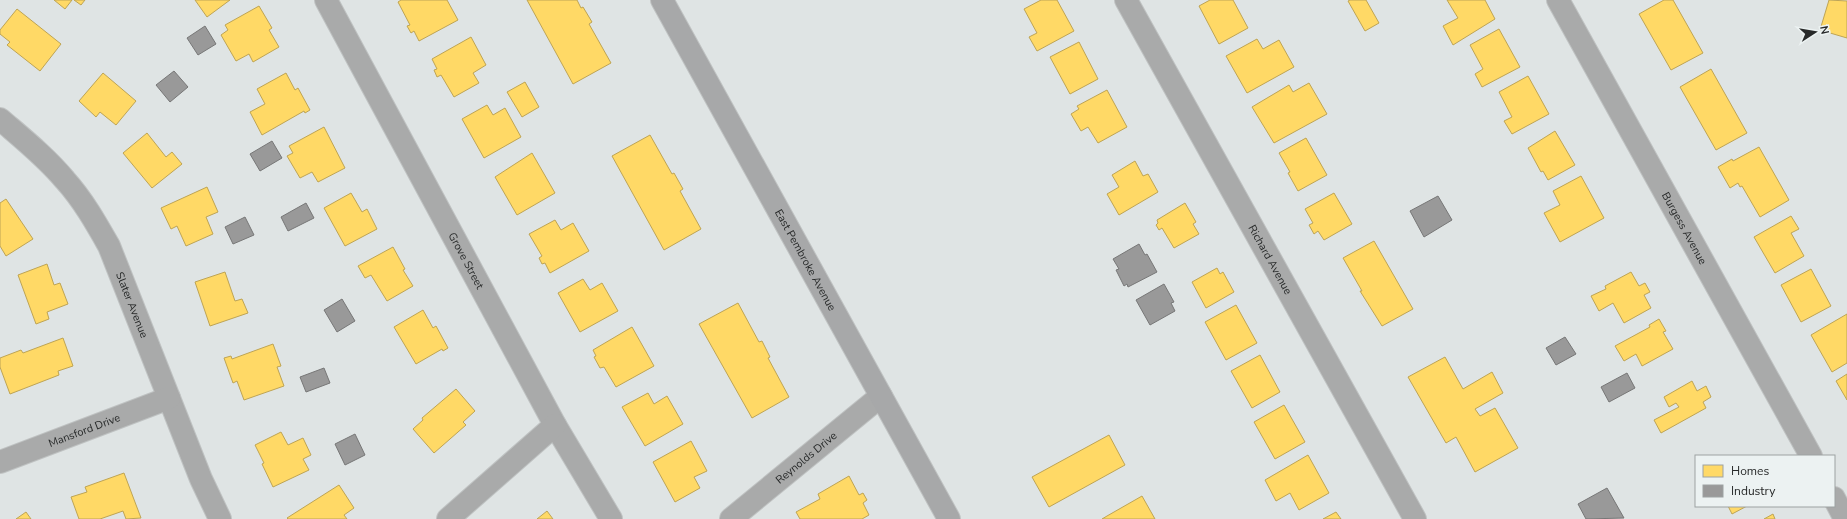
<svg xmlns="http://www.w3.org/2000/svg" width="1847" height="519" font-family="'Nunito Sans',sans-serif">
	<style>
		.homes { fill: #ffd966; stroke: #bea454 }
		.industry { fill: #999; stroke: #777 }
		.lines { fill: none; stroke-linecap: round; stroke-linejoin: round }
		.street-casing { stroke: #bfc2c2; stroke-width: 24 }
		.secondary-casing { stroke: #bfc2c2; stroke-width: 24 }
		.street { stroke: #a9aaaa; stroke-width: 22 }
		.secondary { stroke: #a7a8a9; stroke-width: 22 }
		.labels { text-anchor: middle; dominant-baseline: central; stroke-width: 4; stroke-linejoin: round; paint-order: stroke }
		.street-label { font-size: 11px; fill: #272929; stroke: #ecf2f2 }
	</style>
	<rect width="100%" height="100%" fill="#dfe4e4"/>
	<g class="homes">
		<path d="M 54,0 L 72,0 L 65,9 Z"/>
		<path d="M 74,0 L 85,0 L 81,5 Z"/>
		<path d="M 195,0 L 230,0 L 207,17 Z"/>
		<path d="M 401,0 L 447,0 L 458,20 L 419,41 L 414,31 L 411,33 L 407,26 L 410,25 L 398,2 Z"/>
		<path d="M 527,0 L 577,0 L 581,8 L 583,7 L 592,22 L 589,24 L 611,63 L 573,84 Z"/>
		<path d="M 1041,0 L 1057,0 L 1074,31 L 1037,51 L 1029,37 L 1037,33 L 1024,9 Z"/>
		<path d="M 1210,0 L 1233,0 L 1248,28 L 1219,44 L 1199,6 Z"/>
		<path d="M 1350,0 L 1366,0 L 1379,23 L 1365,31 L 1348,1 Z"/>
		<path d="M 1447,0 L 1485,0 L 1495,19 L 1453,45 L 1443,26 L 1458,18 Z"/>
		<path d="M 1664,0 L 1673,0 L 1703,53 L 1671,70 L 1639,14 Z"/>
		<path d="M 1829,0 L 1847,1 L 1847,38 L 1820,30 Z"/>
		<path d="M 259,6 L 272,28 L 269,30 L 279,47 L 253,62 L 249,54 L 236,61 L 221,35 L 228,30 L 225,25 Z"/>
		<path d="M 17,9 L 61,44 L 40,71 L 7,45 L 10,42 L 0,34 L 0,30 Z"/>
		<path d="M 1499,29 L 1520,67 L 1482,87 L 1475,74 L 1483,69 L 1470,45 Z"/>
		<path d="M 471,37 L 486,65 L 473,73 L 479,83 L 454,97 L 441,75 L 437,77 L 434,70 L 437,69 L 432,59 Z"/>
		<path d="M 1257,39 L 1263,49 L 1279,40 L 1294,67 L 1247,93 L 1226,56 Z"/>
		<path d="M 1079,42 L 1098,79 L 1070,94 L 1050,57 Z"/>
		<path d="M 1711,69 L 1747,133 L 1716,150 L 1680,87 Z"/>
		<path d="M 103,73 L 136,101 L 116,125 L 100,112 L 96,117 L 79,101 Z"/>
		<path d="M 286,73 L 295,90 L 298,88 L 310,110 L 305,113 L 304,111 L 262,135 L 250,112 L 265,104 L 257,89 Z"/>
		<path d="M 1528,76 L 1549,114 L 1512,134 L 1504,121 L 1512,117 L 1499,92 Z"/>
		<path d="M 525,82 L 539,107 L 522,117 L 507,92 Z"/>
		<path d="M 1309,83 L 1327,114 L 1274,143 L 1252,107 L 1289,85 L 1293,92 Z"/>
		<path d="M 1107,90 L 1127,127 L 1098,143 L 1088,127 L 1081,131 L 1071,114 L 1079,109 L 1077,106 Z"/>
		<path d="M 487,105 L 493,115 L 505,108 L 521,137 L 484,158 L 462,119 Z"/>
		<path d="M 324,127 L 345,168 L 318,182 L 312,172 L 300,178 L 287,156 L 293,153 L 289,146 Z"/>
		<path d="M 1555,131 L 1575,165 L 1548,180 L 1543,171 L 1541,172 L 1528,148 Z"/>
		<path d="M 147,133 L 166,157 L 172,152 L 182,164 L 152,188 L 123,153 Z"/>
		<path d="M 650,135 L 672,174 L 674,173 L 683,189 L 680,191 L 701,229 L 664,250 L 612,156 Z"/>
		<path d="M 1306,138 L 1327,175 L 1298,191 L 1288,173 L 1290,172 L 1279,153 Z"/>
		<path d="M 1759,147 L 1789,200 L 1760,217 L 1742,186 L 1740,187 L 1738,183 L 1730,188 L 1718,167 L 1732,159 L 1733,161 Z"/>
		<path d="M 532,153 L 555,193 L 517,215 L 495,177 Z"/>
		<path d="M 1135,161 L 1143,176 L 1148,174 L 1158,192 L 1119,215 L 1107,194 L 1119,187 L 1112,175 Z"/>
		<path d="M 1581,176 L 1604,218 L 1560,242 L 1544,213 L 1560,205 L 1553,191 Z"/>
		<path d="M 207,187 L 218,212 L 206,217 L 213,234 L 186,246 L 177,226 L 171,229 L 161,208 Z"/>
		<path d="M 351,193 L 362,212 L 367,209 L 377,229 L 345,246 L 324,208 Z"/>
		<path d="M 1334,193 L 1352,224 L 1324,240 L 1318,231 L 1314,234 L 1309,225 L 1313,223 L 1305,209 Z"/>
		<path d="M 6,199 L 33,239 L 6,256 L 0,246 L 0,203 Z"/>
		<path d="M 1185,203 L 1196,222 L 1193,224 L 1199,234 L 1174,248 L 1162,228 L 1159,230 L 1156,225 L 1158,223 L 1157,220 Z"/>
		<path d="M 1791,216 L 1799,229 L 1791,233 L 1804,256 L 1775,273 L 1754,237 Z"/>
		<path d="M 555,220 L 561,230 L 573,223 L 589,251 L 550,273 L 545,263 L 542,264 L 539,258 L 542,256 L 529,234 Z"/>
		<path d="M 1374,241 L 1413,309 L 1382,326 L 1360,291 L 1362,291 L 1343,258 Z"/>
		<path d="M 393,247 L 405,269 L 403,270 L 413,286 L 387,301 L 371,275 L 365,278 L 358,266 Z"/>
		<path d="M 47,264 L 54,285 L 60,283 L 68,304 L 47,312 L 49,319 L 36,324 L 18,275 Z"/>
		<path d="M 1217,268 L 1220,274 L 1223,272 L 1234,292 L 1206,308 L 1192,282 Z"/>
		<path d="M 1811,269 L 1831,306 L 1801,322 L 1781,285 Z"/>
		<path d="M 225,272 L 235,301 L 242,299 L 248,313 L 210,326 L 195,282 Z"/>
		<path d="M 1631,272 L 1639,286 L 1645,283 L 1650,292 L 1644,295 L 1651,308 L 1624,323 L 1613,303 L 1599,311 L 1591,296 L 1606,289 L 1605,286 Z"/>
		<path d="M 583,279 L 590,290 L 602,283 L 618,311 L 580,332 L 558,293 Z"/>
		<path d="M 738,303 L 759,342 L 762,341 L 770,357 L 768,358 L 789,397 L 752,418 L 699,324 Z"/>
		<path d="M 1236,305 L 1257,343 L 1226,360 L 1205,322 Z"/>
		<path d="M 423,310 L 433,328 L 436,326 L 448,348 L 443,351 L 442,349 L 416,364 L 394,327 Z"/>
		<path d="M 1847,314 L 1847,363 L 1832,372 L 1811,335 Z"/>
		<path d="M 1659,319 L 1666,331 L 1663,332 L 1673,349 L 1642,366 L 1636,354 L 1624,361 L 1615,346 L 1650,327 L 1649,325 Z"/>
		<path d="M 632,327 L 654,366 L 616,387 L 604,367 L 600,368 L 594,357 L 596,356 L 593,350 Z"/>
		<path d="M 63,338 L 73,366 L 58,371 L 59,375 L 10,394 L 0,367 L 0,358 L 21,350 L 23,353 Z"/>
		<path d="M 273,344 L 281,366 L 277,367 L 284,386 L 244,400 L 237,381 L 233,383 L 224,358 L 231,356 L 232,359 Z"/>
		<path d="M 1260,355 L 1280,392 L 1252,408 L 1231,371 Z"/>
		<path d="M 1445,357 L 1463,389 L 1492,372 L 1503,393 L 1475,409 L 1480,416 L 1495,408 L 1518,448 L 1475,472 L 1456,437 L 1446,443 L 1408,377 Z"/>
		<path d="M 1847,374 L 1847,400 L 1836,381 Z"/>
		<path d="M 1692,381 L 1697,391 L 1706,386 L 1711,397 L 1703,402 L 1706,408 L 1661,433 L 1654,420 L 1679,407 L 1676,403 L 1669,407 L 1664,397 Z"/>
		<path d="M 456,389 L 475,411 L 463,422 L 466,425 L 434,453 L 413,429 L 423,420 L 422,418 Z"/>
		<path d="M 648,393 L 654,404 L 667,396 L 683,424 L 645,446 L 622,407 Z"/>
		<path d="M 1284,405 L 1305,442 L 1275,459 L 1254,422 Z"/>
		<path d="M 281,432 L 288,445 L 303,438 L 311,455 L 303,459 L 309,470 L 273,487 L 262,464 L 264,463 L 255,445 Z"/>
		<path d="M 1109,435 L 1125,465 L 1049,507 L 1032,477 Z"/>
		<path d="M 691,441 L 707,471 L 694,477 L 700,488 L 675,502 L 653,462 Z"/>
		<path d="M 1308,455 L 1329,493 L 1299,510 L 1290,493 L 1276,501 L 1265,480 Z"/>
		<path d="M 124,473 L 141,518 L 126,519 L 123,511 L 100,519 L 79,519 L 71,497 L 87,492 L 85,487 Z"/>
		<path d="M 849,476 L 859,495 L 863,493 L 867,500 L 863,503 L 869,515 L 862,519 L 800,519 L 796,512 L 820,499 L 818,494 Z"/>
		<path d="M 339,485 L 354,508 L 344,515 L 347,519 L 288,519 L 287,518 Z"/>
		<path d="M 1142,496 L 1155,519 L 1102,519 L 1107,516 Z"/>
		<path d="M 1728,506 L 1747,506 L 1732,514 Z"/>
		<path d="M 547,511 L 553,519 L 537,519 Z"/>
		<path d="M 26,512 L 31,519 L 16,519 Z"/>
		<path d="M 1336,512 L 1341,519 L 1323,519 Z"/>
		<path d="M 1773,514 L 1775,519 L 1764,519 Z"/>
	</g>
	<g class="industry">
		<path d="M 205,26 L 216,44 L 198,55 L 187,38 Z"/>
		<path d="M 174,71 L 188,87 L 170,102 L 156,85 Z"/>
		<path d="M 272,141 L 282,158 L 260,171 L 250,154 Z"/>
		<path d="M 1438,196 L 1452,220 L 1424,237 L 1410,211 Z"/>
		<path d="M 306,203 L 314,218 L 288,231 L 281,217 Z"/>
		<path d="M 245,217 L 254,235 L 233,244 L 225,227 Z"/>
		<path d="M 1139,244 L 1145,255 L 1147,254 L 1157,272 L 1128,287 L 1127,284 L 1124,286 L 1116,270 L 1119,269 L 1113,259 Z"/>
		<path d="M 1164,284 L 1174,302 L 1171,303 L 1175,311 L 1150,325 L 1136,300 Z"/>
		<path d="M 342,299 L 355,321 L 337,332 L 324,310 Z"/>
		<path d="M 1565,337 L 1576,354 L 1556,365 L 1546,348 Z"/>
		<path d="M 324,368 L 330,383 L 306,392 L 300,377 Z"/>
		<path d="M 1627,373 L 1635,388 L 1609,402 L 1601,387 Z"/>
		<path d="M 355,434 L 365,455 L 345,465 L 335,444 Z"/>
		<path d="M 1607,488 L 1624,518 L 1586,519 L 1578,504 Z"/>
	</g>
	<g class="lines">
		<defs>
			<g id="street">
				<path id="s1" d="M 326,0 L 555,425 L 611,519"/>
				<path id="s2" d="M 1126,0 L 1415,519"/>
				<path id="s3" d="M 1558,0 L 1811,456"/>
				<path id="s4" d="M 0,119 C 22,138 46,157 65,180 C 83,200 96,223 109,246 L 201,479 L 220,519"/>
				<path id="s5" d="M 0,462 L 169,398"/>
				<path d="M 1834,498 L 1845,519"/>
				<path d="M 448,519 L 555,425"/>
				<path id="s6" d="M 731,519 L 881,396"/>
			</g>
			<g id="secondary">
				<path id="s7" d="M 662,0 L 949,519"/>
			</g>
		</defs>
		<use href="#street" class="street-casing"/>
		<use href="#secondary" class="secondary-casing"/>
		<use href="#street" class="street"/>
		<use href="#secondary" class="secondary"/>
	</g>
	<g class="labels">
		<g class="street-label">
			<text stroke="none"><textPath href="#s3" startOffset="261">Burgess Avenue</textPath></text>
			<text stroke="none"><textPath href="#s7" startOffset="297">East Pembroke Avenue</textPath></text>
			<text stroke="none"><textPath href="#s2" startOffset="297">Richard Avenue</textPath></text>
			<text stroke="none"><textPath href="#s1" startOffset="296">Grove Street</textPath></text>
			<text stroke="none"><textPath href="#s4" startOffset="232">Slater Avenue</textPath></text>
			<text stroke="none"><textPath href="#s5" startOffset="90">Mansford Drive</textPath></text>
			<text stroke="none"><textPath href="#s6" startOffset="97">Reynolds Drive</textPath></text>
		</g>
	</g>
	<rect x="1695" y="455" width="140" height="52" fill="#ecf2f2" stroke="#9da2a2"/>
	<rect x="1703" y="465" width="20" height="12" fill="#ffd966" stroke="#9da2a2"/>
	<text x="1731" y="475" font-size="12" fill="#272929">Homes</text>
	<rect x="1703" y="485" width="20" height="12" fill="#999999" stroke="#9da2a2"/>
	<text x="1731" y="495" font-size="12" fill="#272929">Industry</text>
	<g transform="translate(1815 32) rotate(78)" stroke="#ecf2f2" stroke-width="3" paint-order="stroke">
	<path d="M0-3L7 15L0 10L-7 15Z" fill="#272929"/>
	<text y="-6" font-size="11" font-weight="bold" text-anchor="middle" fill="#272929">N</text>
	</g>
</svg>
